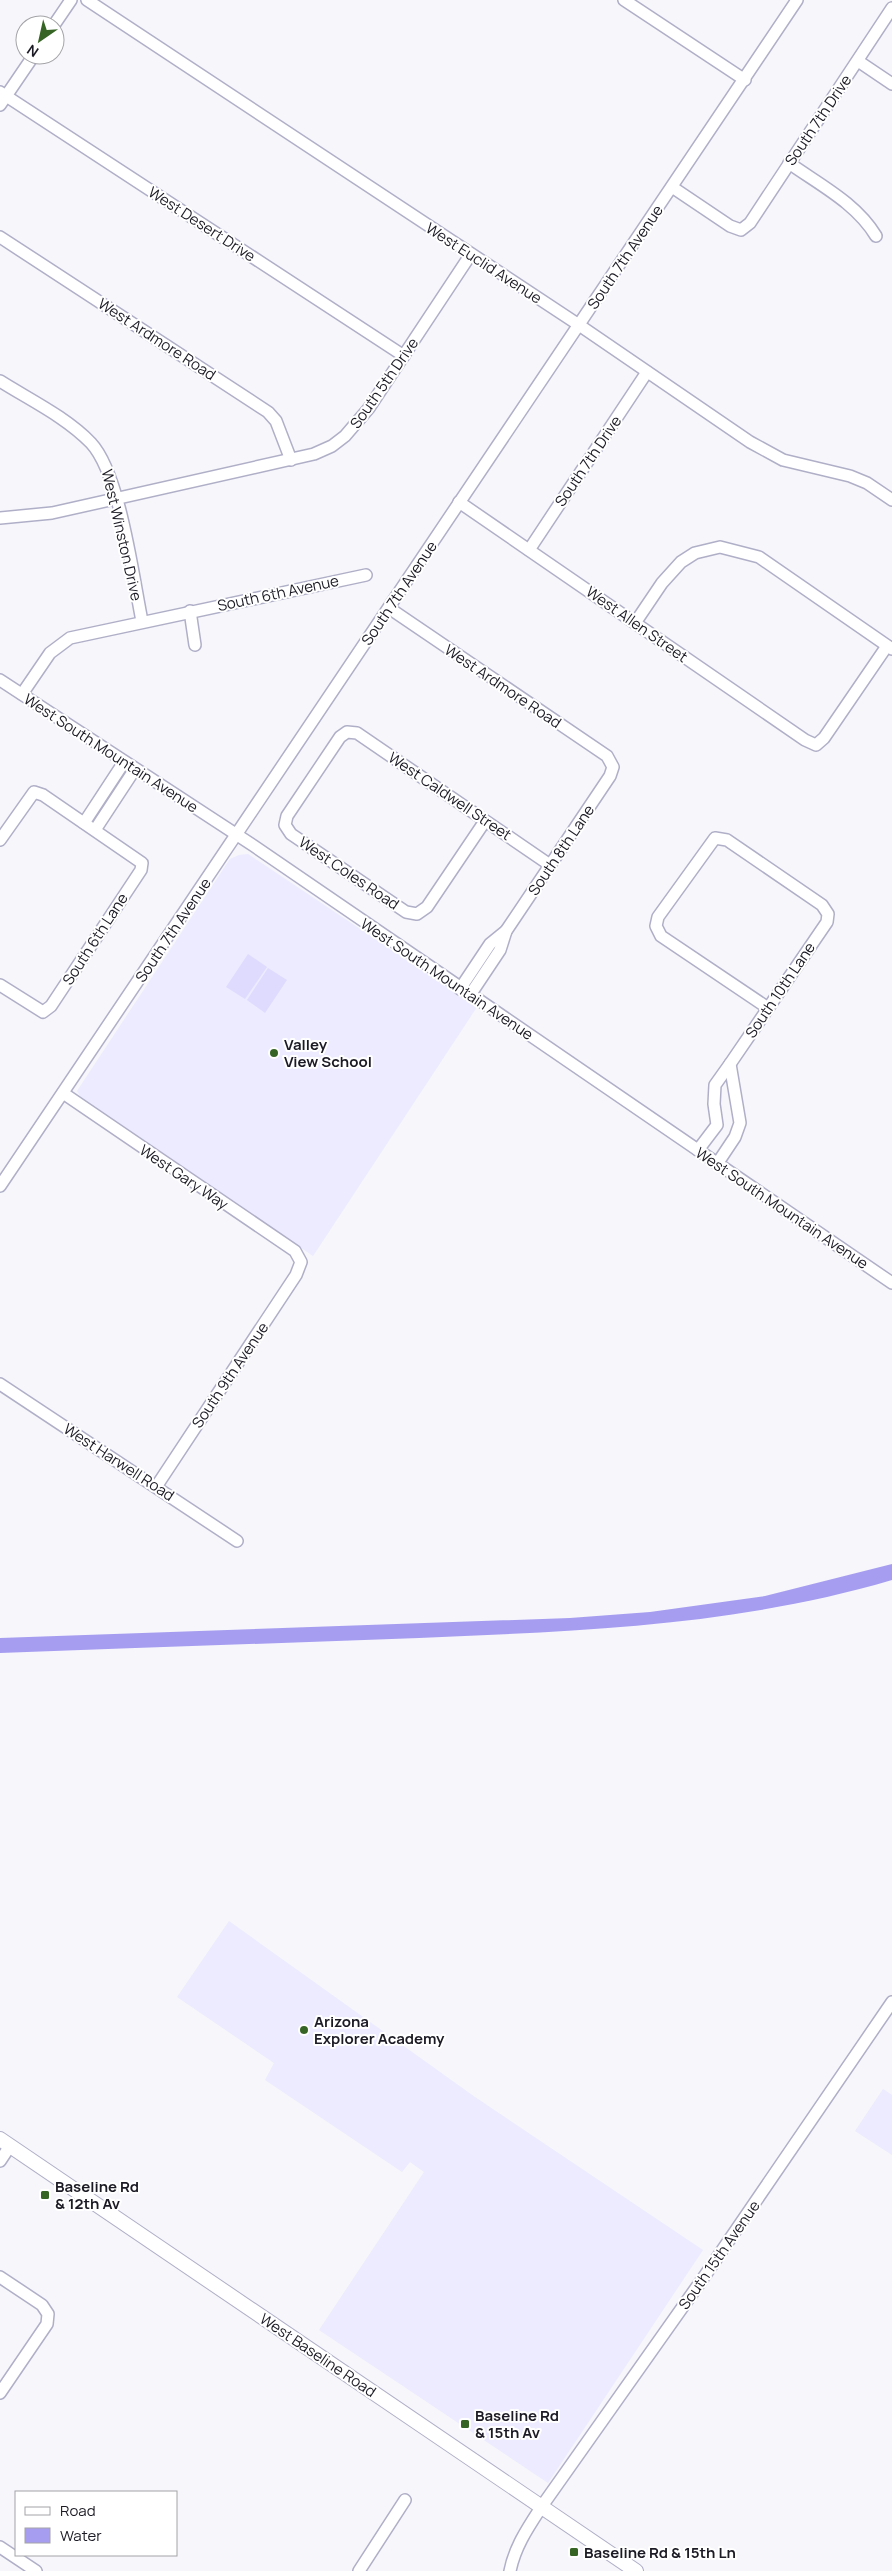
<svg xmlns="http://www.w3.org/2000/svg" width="892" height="2571" font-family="Manrope,sans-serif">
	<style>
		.built { fill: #ecebff }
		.green { fill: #dedbff }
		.water { fill: #a69df0 }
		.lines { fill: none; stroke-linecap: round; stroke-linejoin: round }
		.minor-casing { stroke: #b0afc8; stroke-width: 14 }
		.major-casing { stroke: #b0afc8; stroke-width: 16 }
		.minor { stroke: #fff; stroke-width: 11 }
		.major { stroke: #fff; stroke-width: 14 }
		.poi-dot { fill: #356424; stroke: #fff; stroke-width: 2 }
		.labels { text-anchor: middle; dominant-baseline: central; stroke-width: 4; stroke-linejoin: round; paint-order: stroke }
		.street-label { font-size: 15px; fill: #1c1b25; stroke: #fff }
		.poi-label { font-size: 15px; font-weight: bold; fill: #1c1b25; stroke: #fff; text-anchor: start }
	</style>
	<rect width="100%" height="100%" fill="#f6f6fb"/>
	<g class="built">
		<path d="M 248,854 L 477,1007 L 313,1256 L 80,1096 L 77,1091 L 230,859 L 239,855 Z"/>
		<path d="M 229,1921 L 475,2097 L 703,2250 L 548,2483 L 319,2330 L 424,2172 L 410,2162 L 402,2172 L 265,2080 L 274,2063 L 177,1997 Z"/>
		<path d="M 883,2089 L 892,2095 L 892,2155 L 855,2131 Z"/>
	</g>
	<g class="green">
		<path d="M 248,954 L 267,967 L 245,999 L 226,987 Z"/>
		<path d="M 268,968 L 287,980 L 265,1013 L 247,1000 Z"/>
	</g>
	<path class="water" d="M 892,1564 L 892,1580 C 736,1626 580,1631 419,1638 C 279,1643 140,1648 0,1653 L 0,1638 L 570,1618 L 650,1612 L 765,1596 Z"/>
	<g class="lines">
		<defs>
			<g id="minor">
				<path d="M 87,0 L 579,325 L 750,442 L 783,460 L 850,476 L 867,483 L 892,500"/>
				<path d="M 624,0 L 745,80"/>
				<path d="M 54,25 L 71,0"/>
				<path d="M 858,61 L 892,84"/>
				<path d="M 0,92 L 404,356"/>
				<path d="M 0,105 L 34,55"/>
				<path d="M 789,163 C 820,185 856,203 876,236"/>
				<path d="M 672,187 L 730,226 L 741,230 L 750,223 L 892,8"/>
				<path d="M 0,237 L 268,412 L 276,421 L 291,460"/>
				<path d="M 0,381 C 30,400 66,417 91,443 C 120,474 133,577 142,621"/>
				<path d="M 459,502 L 805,740 L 816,745 L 824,738 L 887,646"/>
				<path d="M 0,518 L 52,513 L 314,454 L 332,446 L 345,436 L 369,408 L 471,254"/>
				<path d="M 529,550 L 647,372"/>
				<path d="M 389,608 L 607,756 L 613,767 L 610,776 L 506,931 L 500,950 L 470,995"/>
				<path d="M 190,611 L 195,645"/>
				<path d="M 635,623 L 662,583 L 681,562 L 695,553 L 720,547 L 759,557 L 892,649"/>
				<path d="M 0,680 L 254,846 L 892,1283"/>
				<path d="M 22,694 L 50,653 L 70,638 L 366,575"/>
				<path d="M 485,821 L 427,907 L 417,914 L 406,912 L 291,834 L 285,825 L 287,816 L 340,737 L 347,732 L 357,733 L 550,865"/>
				<path d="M 84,823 L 124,762"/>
				<path d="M 95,830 L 135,769"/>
				<path d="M 0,840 L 34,792 L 43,795 L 142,863 L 141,870 L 51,1006 L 43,1012 L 0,985"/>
				<path d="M 460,989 L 490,944 L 506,931"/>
				<path d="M 63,1093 L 295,1251 L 301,1262 L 296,1275 L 156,1487"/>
				<path d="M 698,1150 L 717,1125 L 714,1104 L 715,1085 L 730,1064 L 827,922 L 828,914 L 822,905 L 727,840 L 715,838 L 658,917 L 656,926 L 661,936 L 768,1008"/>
				<path d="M 717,1164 L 735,1137 L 740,1123 L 730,1064"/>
				<path d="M 0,1186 L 797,0"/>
				<path d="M 0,1384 L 237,1541"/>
				<path d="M 0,2161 L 10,2146"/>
				<path d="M 0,2277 L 42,2305 L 48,2314 L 47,2324 L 0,2393"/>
				<path d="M 0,2547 L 36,2571"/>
				<path d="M 359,2571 L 405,2500"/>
				<path d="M 510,2571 C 515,2546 529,2526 542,2506 L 706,2274 L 892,2002"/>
			</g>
			<path id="major" d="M 0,2139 L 636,2571"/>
		</defs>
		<use href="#minor" class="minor-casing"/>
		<use href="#major" class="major-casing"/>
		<use href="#minor" class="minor"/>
		<use href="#major" class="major"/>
	</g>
	<g class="poi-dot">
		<circle cx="274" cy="1053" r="5"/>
		<circle cx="304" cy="2030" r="5"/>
		<rect x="40" y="2190" width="10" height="10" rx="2.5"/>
		<rect x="460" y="2419" width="10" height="10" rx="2.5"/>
		<rect x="569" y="2547" width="10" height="10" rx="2.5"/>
	</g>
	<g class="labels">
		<g class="street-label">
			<text transform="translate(818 120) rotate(-56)">South 7th Drive</text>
			<text transform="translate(202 224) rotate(33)">West Desert Drive</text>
			<text transform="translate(625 257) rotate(-56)">South 7th Avenue</text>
			<text transform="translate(484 263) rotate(33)">West Euclid Avenue</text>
			<text transform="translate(157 339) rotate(33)">West Ardmore Road</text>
			<text transform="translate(384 383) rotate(-55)">South 5th Drive</text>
			<text transform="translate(588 461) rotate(-56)">South 7th Drive</text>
			<text transform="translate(122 535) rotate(77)">West Winston Drive</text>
			<text transform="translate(278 593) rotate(-12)">South 6th Avenue</text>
			<text transform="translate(399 593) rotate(-56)">South 7th Avenue</text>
			<text transform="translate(637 624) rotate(35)">West Allen Street</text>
			<text transform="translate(503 686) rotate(34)">West Ardmore Road</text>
			<text transform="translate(111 753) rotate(33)">West South Mountain Avenue</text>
			<text transform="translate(450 796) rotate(34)">West Caldwell Street</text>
			<text transform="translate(561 850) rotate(-56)">South 8th Lane</text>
			<text transform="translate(349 873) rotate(34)">West Coles Road</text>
			<text transform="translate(173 930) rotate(-56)">South 7th Avenue</text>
			<text transform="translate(95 939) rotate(-57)">South 6th Lane</text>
			<text transform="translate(447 979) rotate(34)">West South Mountain Avenue</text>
			<text transform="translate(780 990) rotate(-56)">South 10th Lane</text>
			<text transform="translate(184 1177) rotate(34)">West Gary Way</text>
			<text transform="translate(782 1208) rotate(34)">West South Mountain Avenue</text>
			<text transform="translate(230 1375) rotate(-56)">South 9th Avenue</text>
			<text transform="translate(119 1462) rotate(33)">West Harwell Road</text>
			<text transform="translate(719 2255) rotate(-55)">South 15th Avenue</text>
			<text transform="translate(318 2355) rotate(34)">West Baseline Road</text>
		</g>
		<g class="poi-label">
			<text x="284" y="1044">Valley<tspan x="284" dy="17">View School</tspan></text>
			<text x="314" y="2021">Arizona<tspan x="314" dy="17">Explorer Academy</tspan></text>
			<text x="55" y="2186">Baseline Rd<tspan x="55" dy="17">&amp; 12th Av</tspan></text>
			<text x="475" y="2415">Baseline Rd<tspan x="475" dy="17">&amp; 15th Av</tspan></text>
			<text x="584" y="2552">Baseline Rd &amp; 15th Ln</text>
		</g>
	</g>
	<rect x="15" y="2491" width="162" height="65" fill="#ffffff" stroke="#a4a4a8"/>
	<rect x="25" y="2507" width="25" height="8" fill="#ffffff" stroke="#a4a4a8"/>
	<text x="60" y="2516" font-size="15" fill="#1c1b25">Road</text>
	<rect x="25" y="2528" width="25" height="15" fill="#a69df0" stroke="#a4a4a8"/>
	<text x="60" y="2541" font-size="15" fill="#1c1b25">Water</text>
	<g transform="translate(40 40) rotate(214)"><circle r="24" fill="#ffffff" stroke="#a4a4a8"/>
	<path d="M0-4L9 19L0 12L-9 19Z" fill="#356424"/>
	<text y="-8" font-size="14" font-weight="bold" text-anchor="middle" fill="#1c1b25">N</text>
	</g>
</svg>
